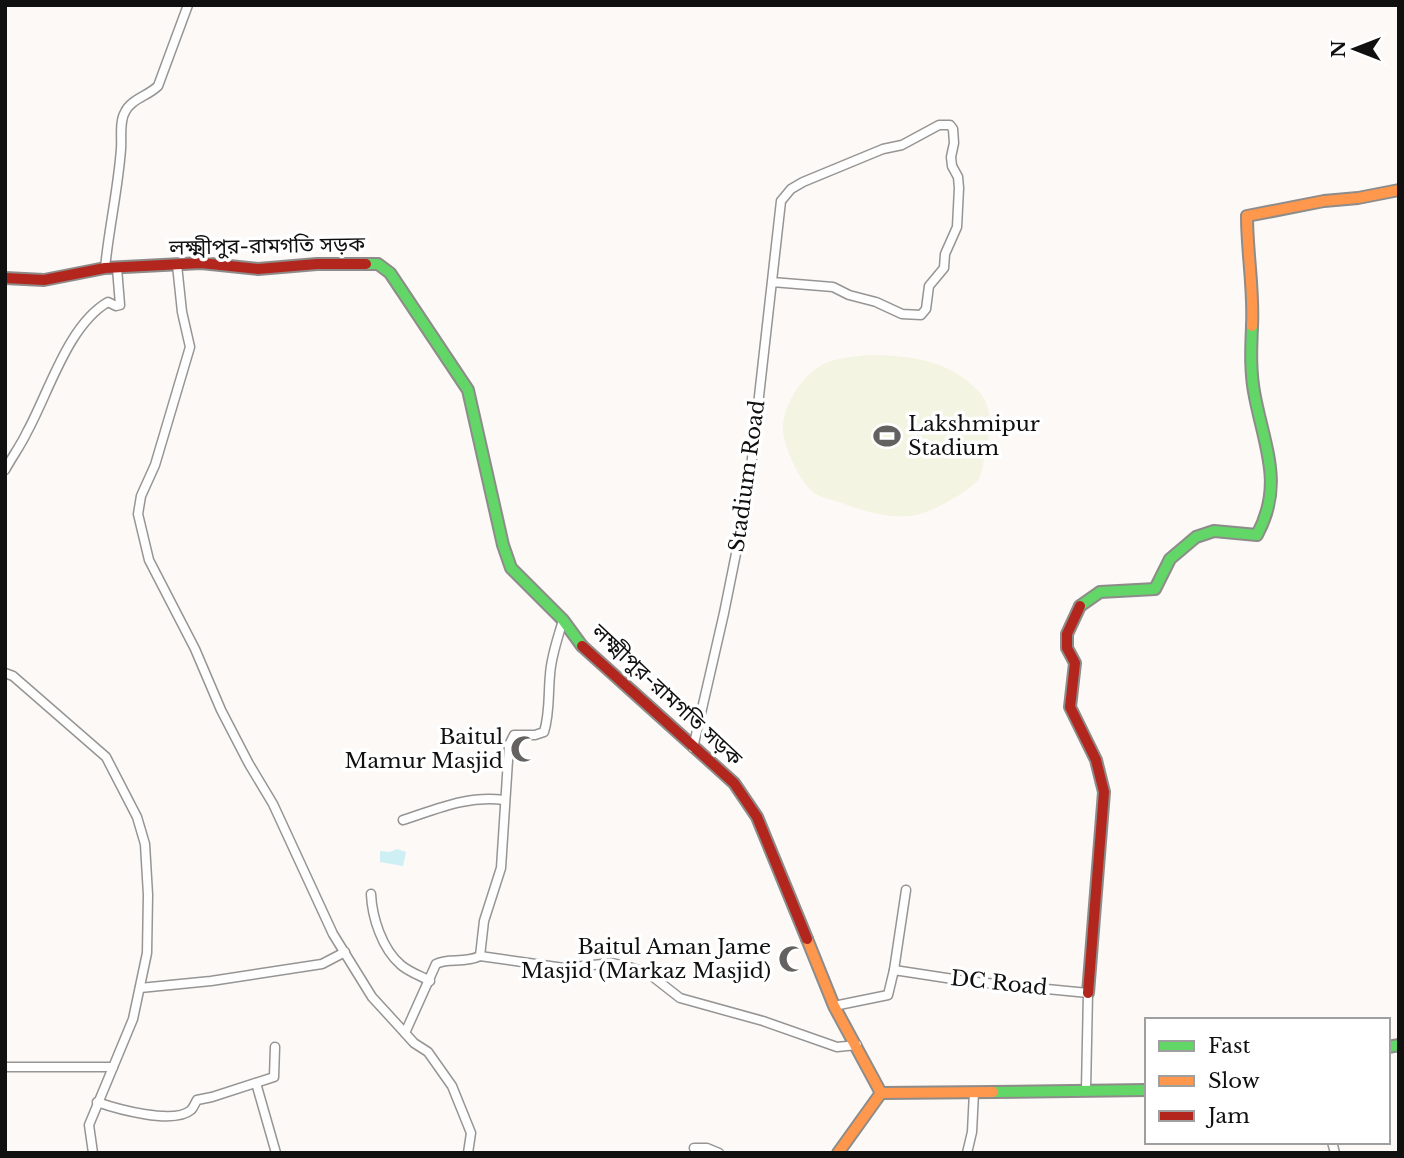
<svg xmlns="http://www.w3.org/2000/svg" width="1404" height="1158" font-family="'Libre Baskerville','Noto Sans Bengali',serif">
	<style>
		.pitch { fill: #f3f4e1 }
		.water { fill: #cef0f5 }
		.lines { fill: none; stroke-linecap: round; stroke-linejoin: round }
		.street-casing { stroke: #969594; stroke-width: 11 }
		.fast-casing { stroke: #8d8c8a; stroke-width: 14 }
		.slow-casing { stroke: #8d8c8a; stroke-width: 14 }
		.jam-casing { stroke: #8d8c8a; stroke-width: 14 }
		.street { stroke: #fffefe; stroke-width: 8 }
		.fast { stroke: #63d668; stroke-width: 10 }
		.slow { stroke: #ff974d; stroke-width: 10 }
		.jam { stroke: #b3261e; stroke-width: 10 }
		.labels { text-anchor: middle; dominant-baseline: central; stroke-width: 7; stroke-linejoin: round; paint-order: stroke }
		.street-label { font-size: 21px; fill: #101010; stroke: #fff }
		.poi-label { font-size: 21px; fill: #101010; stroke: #fff; text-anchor: end }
	</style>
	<rect width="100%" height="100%" fill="#fcf9f6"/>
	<path class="pitch" d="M 868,355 C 908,355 952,360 980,393 C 996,412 989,442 983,464 C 982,469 981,475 979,479 C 967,493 928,515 910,516 C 886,518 864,511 842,503 C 834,500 820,498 813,492 C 799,480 785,449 783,431 C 781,410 800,379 817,368 C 830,358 852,357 868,355 Z"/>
	<path class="water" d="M 397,849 L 406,852 L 403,866 L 380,862 L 380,851 L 390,852 Z"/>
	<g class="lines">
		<defs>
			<g id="street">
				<path d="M 177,265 L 182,312 L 190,347 L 155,465 L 141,496 L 138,514 L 149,560 L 195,649 L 221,710 L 249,764 L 273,804 L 333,934 L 372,997 L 405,1033"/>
				<path d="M 105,268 C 109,228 118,189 121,149 C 122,138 119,122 125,112 C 131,99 148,96 158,86 L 188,5"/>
				<path d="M 5,470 C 12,457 21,445 27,432 C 49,392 68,325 108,302 L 116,306 L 120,305 L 117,268"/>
				<path d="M 5,673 L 13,676 L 106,757 L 137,817 L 145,844 L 148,895 L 147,953 L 133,1019 L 89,1125 L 93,1153"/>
				<path d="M 693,748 L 724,613 L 748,494 L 781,201 L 791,189 L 803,182 L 883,149 L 902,145 L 939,125 L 950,125 L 953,129 L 954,143 L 951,157 L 952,166 L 958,177 L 959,188 L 957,227 L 945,254 L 944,268 L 929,286 L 926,309 L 921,315 L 902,314 L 876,302 L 849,295 L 833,287 L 772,282"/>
				<path d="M 403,820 C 437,809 468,795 504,800"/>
				<path d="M 371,894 C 372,917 382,949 401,965 C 409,972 421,976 430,981"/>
				<path d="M 480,956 L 564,968 L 612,963 L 629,967 L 648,973 L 680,998 L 763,1021 L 837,1047 L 857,1045"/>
				<path d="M 894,970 L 906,890"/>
				<path d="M 140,988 L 211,981 L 322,964 L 345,952"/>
				<path d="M 834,1006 L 888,995 L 894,970 L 966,981 L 1088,993 L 1086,1090"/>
				<path d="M 5,1067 L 113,1067"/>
				<path d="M 256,1083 L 276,1153"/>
				<path d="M 97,1102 C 117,1109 174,1125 191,1110 C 194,1107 195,1103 197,1100 L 212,1097 L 274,1077 L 275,1047"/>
				<path d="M 1332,1142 L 1335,1153"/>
				<path d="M 694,1148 L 707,1148 L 719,1153"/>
				<path d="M 468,1153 L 471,1133 L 452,1086 L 428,1052 L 414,1043 L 405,1033 L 436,964 C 448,957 464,964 480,956 L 484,921 L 501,868 L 509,745 L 514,735 L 535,735 L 544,732 C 550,712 548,695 550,675 C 551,656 558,638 563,620"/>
				<path d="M 967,1153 L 972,1132 L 974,1092"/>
			</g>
			<g id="fast">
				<path d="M 366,264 L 378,264 L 390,273 L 468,390 L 503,545 L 511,568 L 563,620 L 582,646"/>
				<path d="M 1080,606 L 1100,592 L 1155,589 L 1170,559 L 1196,537 L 1214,531 L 1257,535 C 1284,485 1265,448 1255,397 C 1250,373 1251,350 1252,326"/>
				<path d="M 1388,1047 L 1399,1045"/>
				<path d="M 993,1092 L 1147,1090"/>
			</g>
			<g id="slow">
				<path d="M 1252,326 C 1254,289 1247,253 1247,216 L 1324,201 L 1358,198 L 1399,190"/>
				<path d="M 807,939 L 834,1006 L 881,1093 L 993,1092"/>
				<path d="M 838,1153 L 881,1093"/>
			</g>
			<g id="jam">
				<path d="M 5,278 L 44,280 L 105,268 L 201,263 L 258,269 L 317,264 L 366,264"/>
				<path d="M 1080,606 L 1067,634 L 1067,648 L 1075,663 L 1070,707 L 1096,760 L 1104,792 L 1088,993"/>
				<path d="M 582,646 L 734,783 L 757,817 L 807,939"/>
			</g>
		</defs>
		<use href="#street" class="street-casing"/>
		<use href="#fast" class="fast-casing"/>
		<use href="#slow" class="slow-casing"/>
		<use href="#jam" class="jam-casing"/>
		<use href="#street" class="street"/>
		<use href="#fast" class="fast"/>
		<use href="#slow" class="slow"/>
		<use href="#jam" class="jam"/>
	</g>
	<defs>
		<symbol id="stadium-bare" viewBox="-9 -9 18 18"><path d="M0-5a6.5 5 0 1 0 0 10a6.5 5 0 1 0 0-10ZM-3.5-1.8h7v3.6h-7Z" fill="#636260" stroke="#fff" stroke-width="2.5" paint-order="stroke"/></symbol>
		<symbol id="mosque-bare" viewBox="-9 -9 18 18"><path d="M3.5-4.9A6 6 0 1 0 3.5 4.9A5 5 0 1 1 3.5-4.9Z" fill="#636260" stroke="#fff" stroke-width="2.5" paint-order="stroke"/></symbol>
	</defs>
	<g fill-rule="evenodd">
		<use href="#stadium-bare" x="868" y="417" width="38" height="38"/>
		<use href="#mosque-bare" x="505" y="730" width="38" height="38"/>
		<use href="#mosque-bare" x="773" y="940" width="38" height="38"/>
	</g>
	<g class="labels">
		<g class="street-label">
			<text transform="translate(267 246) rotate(-1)">লক্ষ্মীপুর-রামগতি সড়ক</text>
			<text transform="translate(747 476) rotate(-82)">Stadium Road</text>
			<text transform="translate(667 695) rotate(43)">লক্ষ্মীপুর-রামগতি সড়ক</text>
			<text transform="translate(999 983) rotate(6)">DC Road</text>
		</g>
		<g class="poi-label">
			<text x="908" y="424" text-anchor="start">Lakshmipur<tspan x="908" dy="24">Stadium</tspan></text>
			<text x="503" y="737">Baitul<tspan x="503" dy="24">Mamur Masjid</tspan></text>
			<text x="771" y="947">Baitul Aman Jame<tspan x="771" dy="24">Masjid (Markaz Masjid)</tspan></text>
		</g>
	</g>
	<rect width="1404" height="1158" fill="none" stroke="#101010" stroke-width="14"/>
	<rect x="1145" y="1018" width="245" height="126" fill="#ffffff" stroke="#9f9f9f" stroke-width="2"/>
	<rect x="1159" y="1041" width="35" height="10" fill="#63d668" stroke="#9f9f9f" stroke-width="2"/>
	<text x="1208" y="1053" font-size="21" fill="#101010">Fast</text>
	<rect x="1159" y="1076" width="35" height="10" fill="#ff974d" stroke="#9f9f9f" stroke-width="2"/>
	<text x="1208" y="1088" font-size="21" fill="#101010">Slow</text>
	<rect x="1159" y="1111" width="35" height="10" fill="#b3261e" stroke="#9f9f9f" stroke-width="2"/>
	<text x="1208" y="1123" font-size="21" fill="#101010">Jam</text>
	<g transform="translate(1355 49) rotate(270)" stroke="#ffffff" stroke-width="5" paint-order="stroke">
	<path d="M0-5L12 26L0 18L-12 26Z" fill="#101010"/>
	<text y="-10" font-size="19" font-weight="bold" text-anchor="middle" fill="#101010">N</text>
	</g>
</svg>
